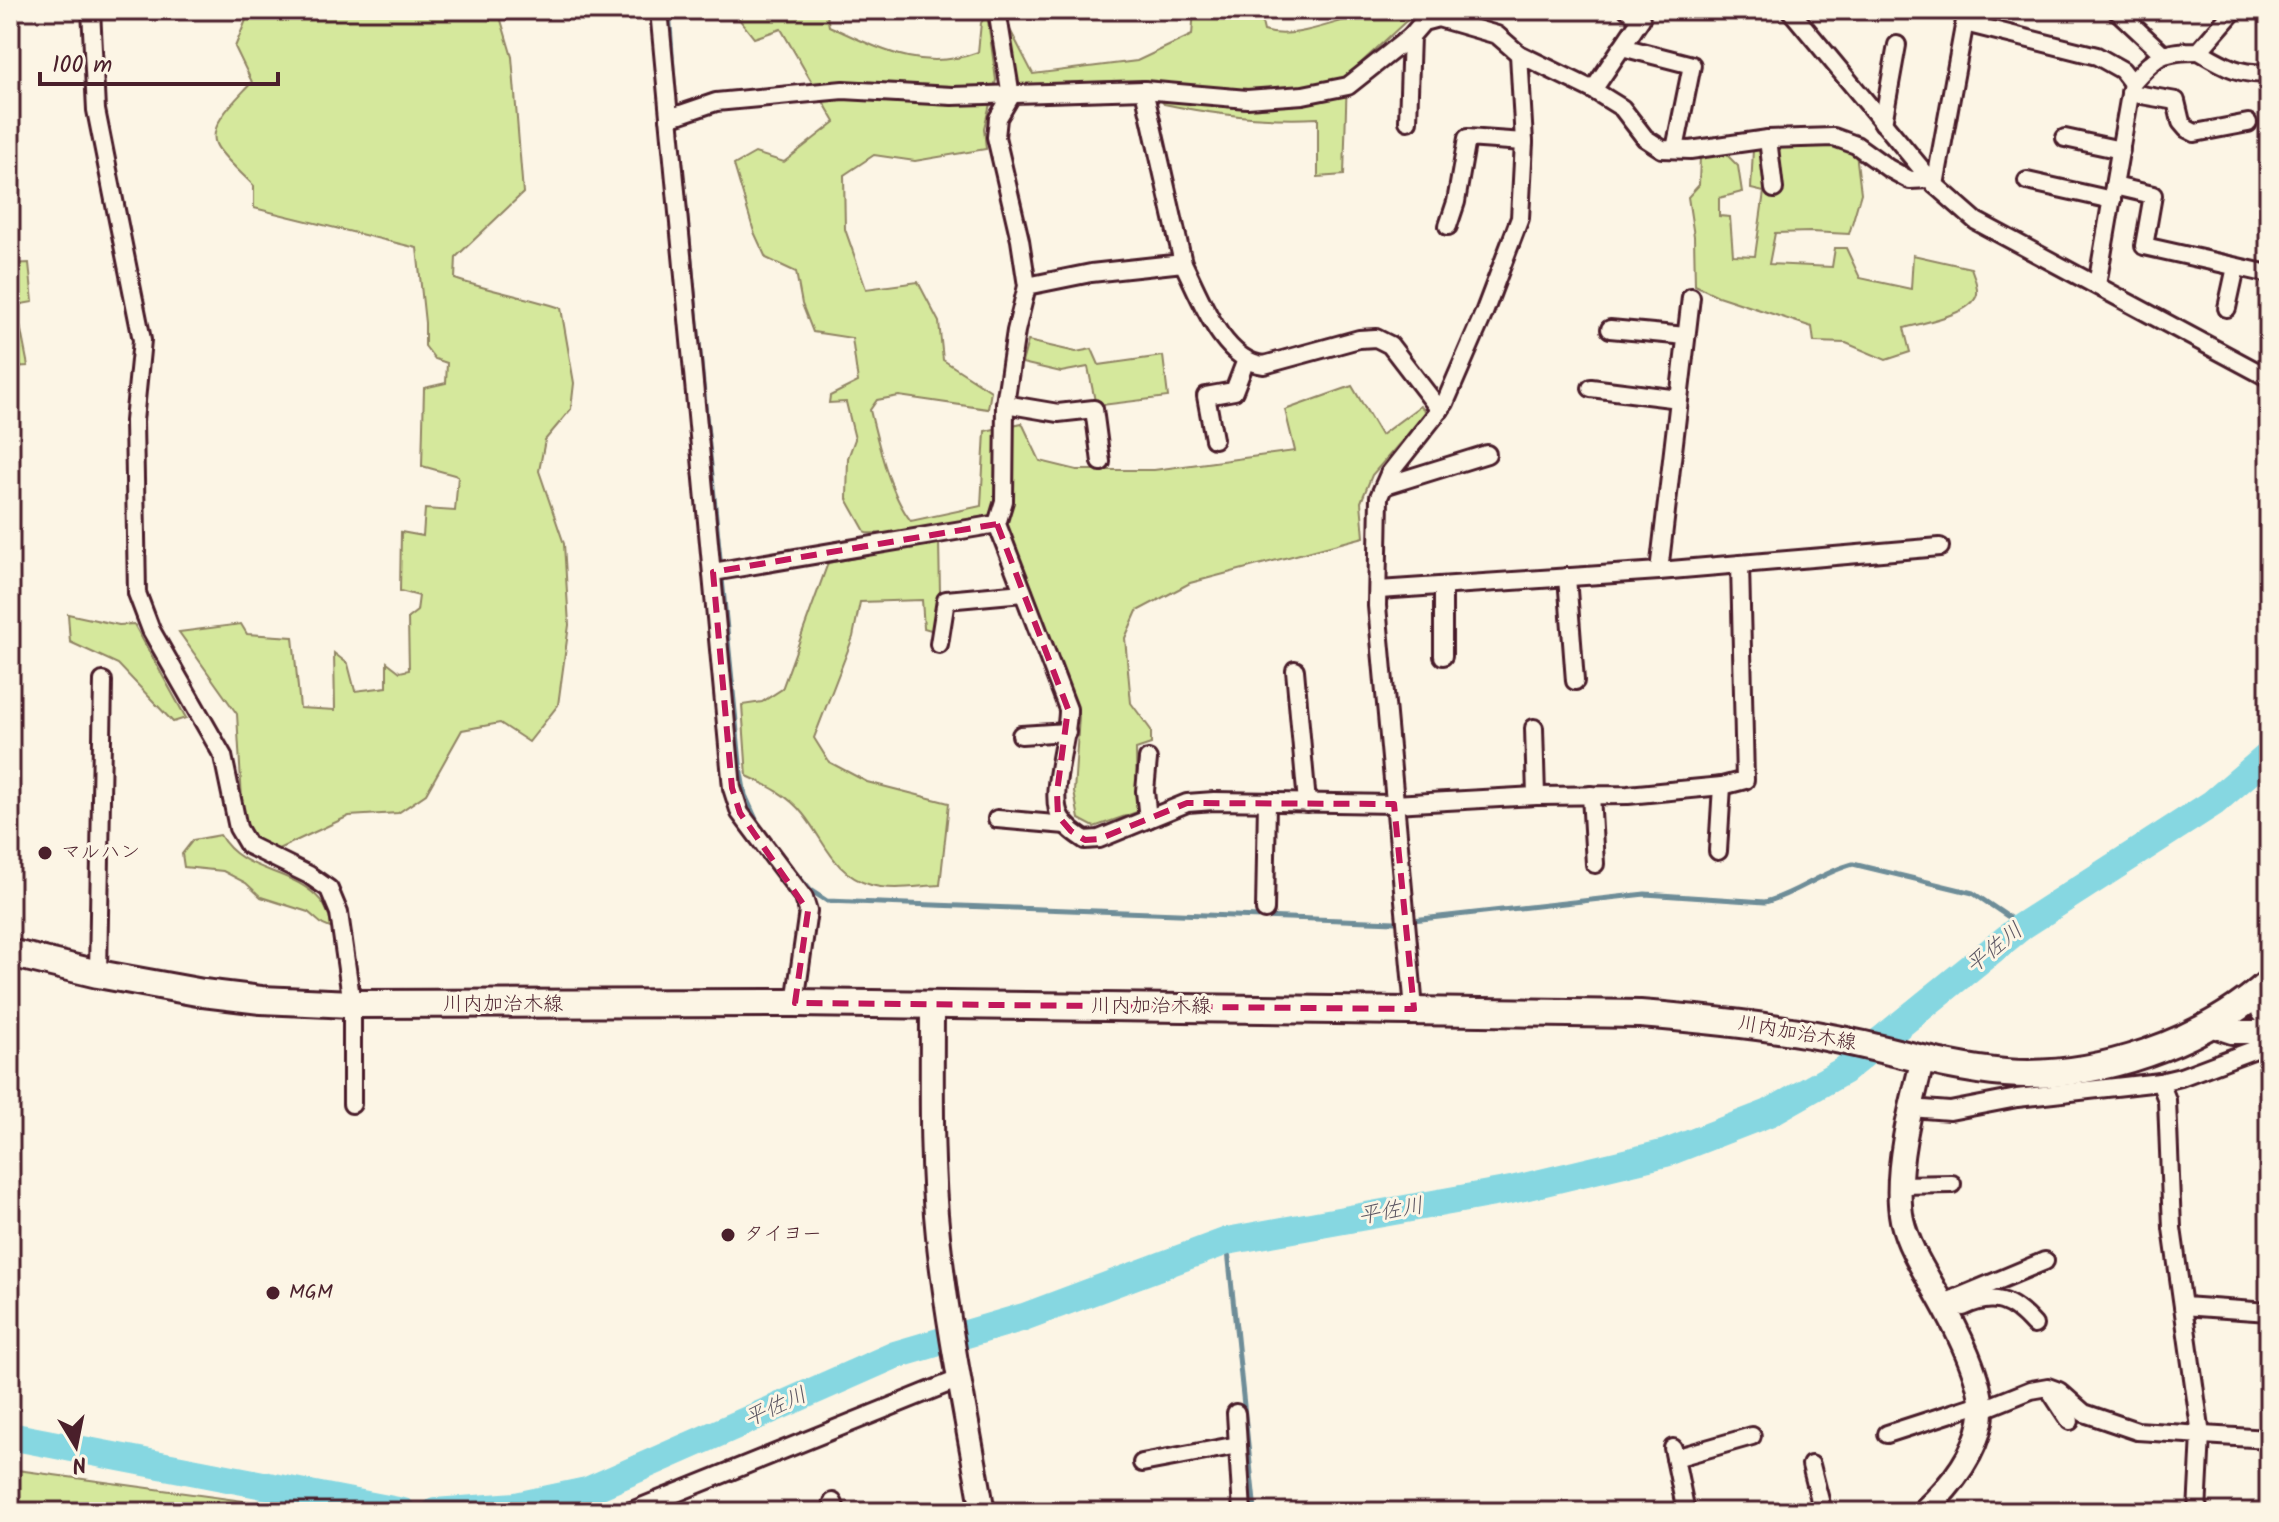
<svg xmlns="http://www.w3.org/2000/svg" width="2279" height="1522" font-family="Kalam,'Klee One',sans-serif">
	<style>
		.green { fill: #d5e89c; stroke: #908464; stroke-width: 2 }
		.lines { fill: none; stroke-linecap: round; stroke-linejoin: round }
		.stream { stroke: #6e8d98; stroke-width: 5 }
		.river { stroke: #86d7e1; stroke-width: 28 }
		.street-casing { stroke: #4a1f2b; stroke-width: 22 }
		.secondary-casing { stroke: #4a1f2b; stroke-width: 28 }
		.primary-casing { stroke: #4a1f2b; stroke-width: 32 }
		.street { stroke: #fcf5e5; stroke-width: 16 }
		.secondary { stroke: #fcf5e5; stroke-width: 22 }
		.primary { stroke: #fcf5e5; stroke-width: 26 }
		.marked { fill: none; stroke: #c2185b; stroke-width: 6; stroke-dasharray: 16 10; stroke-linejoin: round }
		.poi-dot { fill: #4a1f2b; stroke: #fcf5e5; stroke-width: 3 }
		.labels { text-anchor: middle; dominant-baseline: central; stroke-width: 6; stroke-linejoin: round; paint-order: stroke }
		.poi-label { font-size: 20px; fill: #4a1f2b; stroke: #fcf5e5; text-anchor: start }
		.street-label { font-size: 20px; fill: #4a1f2b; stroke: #fcf5e5 }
		.water-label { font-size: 22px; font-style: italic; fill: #5c5662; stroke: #fcf5e5 }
	</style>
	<rect width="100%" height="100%" fill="#fcf5e5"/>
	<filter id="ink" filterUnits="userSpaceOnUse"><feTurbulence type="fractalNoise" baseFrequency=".0125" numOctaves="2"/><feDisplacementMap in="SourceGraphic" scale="16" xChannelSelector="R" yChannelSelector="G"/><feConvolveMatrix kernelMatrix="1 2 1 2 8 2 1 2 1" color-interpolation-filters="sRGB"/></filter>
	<g filter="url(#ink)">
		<g class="green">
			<path d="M 250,10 L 498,10 L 512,57 L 523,193 L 456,257 L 455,279 C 490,291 526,297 561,308 L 574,383 L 571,409 L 545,440 L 539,471 L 564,544 L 569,625 L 558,705 L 529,742 L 500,723 L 462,730 L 426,794 L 398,813 L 349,816 L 274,851 L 253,839 L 243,817 L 237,714 L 179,632 L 241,624 L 247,634 L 293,637 L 300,708 L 335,710 L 334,653 L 348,664 L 355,691 L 387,687 L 387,662 L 400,672 L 409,670 L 408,618 L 417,611 L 419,596 L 400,591 L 401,532 L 423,536 L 425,509 L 455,511 L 458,476 L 422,466 L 424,388 L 446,383 L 447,363 L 435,359 L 425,346 L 425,323 L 417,248 L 254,208 L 254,186 C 244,175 221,156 216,144 C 207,124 240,96 252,82 L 235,47 Z"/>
			<path d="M 732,10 L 826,10 L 829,26 C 880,49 922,73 978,52 L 981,23 L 987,13 L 996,80 L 984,128 L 986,149 L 915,161 L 874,155 L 844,175 L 845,229 L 866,289 L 918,282 L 939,322 L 943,360 L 991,391 L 988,409 L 899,396 L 877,400 L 870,410 C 878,443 890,495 911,521 L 981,506 L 985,431 L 1022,423 L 1040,461 L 1077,470 L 1154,470 L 1295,451 L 1285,410 L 1352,386 L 1381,435 L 1420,406 L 1427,412 L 1372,475 L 1361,502 L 1364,537 L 1190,583 L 1137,611 L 1125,638 L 1131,703 L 1151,730 L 1151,744 L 1136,749 L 1137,812 L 1094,827 L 1079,819 L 1074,792 L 1079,716 L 1006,527 L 893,534 L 866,533 L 847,499 L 848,458 L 855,439 L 846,402 L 829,403 L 830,396 L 858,382 L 852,338 L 813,332 L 802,304 L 796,272 L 766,258 L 754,232 L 734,165 L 755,153 L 784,162 L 835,122 L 781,29 L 754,38 Z"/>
			<path d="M 1194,10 L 1234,15 L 1234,10 L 1259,10 L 1264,31 C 1289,39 1320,27 1345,20 L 1351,10 L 1418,10 L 1347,76 L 1344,175 L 1318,177 L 1318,118 C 1265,121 1216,115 1164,104 L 1149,84 L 1015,89 L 1005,20 L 1033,74 L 1137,61 L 1192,35 Z"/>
			<path d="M 1835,145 L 1856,153 L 1861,193 L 1849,234 L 1811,232 L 1775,233 L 1769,264 L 1832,267 L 1835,248 L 1846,248 L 1860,278 L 1911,289 L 1913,255 L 1971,268 C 1974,276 1978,285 1977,294 C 1973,314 1922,323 1904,328 L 1910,352 L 1886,360 L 1846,343 L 1814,342 L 1812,327 L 1718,296 L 1695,285 L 1694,236 L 1688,197 L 1699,185 L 1700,156 L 1724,152 L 1738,166 L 1742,192 L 1719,198 L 1719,216 L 1730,217 L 1733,255 L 1755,256 L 1764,192 L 1751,189 L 1753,149 Z"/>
			<path d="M 29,263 L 33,302 L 16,305 L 28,366 L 10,367 L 10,264 Z"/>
			<path d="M 1028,341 L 1076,352 L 1092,349 L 1099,365 L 1163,356 L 1168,397 L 1102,405 L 1095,401 L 1088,367 L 1061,372 L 1022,363 Z"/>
			<path d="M 939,542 L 940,592 L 934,631 L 924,628 L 922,600 L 860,602 L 853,637 L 814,738 L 829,762 L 867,782 L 949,803 L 940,885 C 918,886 892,891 871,885 C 834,875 825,841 803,814 C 788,795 769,786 747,776 L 742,705 L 762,702 L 782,689 L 828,563 Z"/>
			<path d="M 68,614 L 119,625 L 134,624 L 186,718 L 173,722 L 118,664 L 70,642 Z"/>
			<path d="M 220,835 C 243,875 294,867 322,902 C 327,909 331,921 335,930 L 323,925 L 308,912 L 261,897 L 246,883 L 223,871 L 184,867 L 182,854 L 193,840 Z"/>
			<path d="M 10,1469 L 323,1512 L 10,1512 Z"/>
		</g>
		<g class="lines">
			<g class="stream">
				<path d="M 669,10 L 675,97 L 741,773 L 745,795 L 759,826"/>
				<path d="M 792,869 L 810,890 L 827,901 L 1395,922 L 1645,894 L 1765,902 C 1796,894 1822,872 1853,864 L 1973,893 L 2022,926"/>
				<path d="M 1227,1241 L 1255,1512"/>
			</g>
			<g class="river">
				<path d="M 10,1436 L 403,1512"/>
				<path d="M 435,1512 L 516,1506 L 587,1491 L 895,1355 L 1024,1317 L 1227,1241 L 1511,1190 L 1666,1153 L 1769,1113 L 1843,1071 L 2022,926 L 2213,803 L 2269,755"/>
			</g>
			<defs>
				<g id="street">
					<path d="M 91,10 L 96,110 L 142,340 L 134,421 L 137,593 L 151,630 L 223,756 L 238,828 L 248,845 L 309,875 L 329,889 L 339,913 L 352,1004 L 352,1104"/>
					<path d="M 659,10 L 732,788 L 740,813 L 804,898 L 808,911 L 795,1003"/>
					<path d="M 997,10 L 1011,96 L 998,118 L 996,137 L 1020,240 L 1027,286 L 1016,331 L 1005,404 L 1004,501 L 997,524 L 1068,709 C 1069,737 1047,796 1061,818 C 1067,828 1076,834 1085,840 L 1099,839 L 1187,803 L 1214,801 L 1394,804 L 1536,796 L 1628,795 L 1722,786 L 1745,780 L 1740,564"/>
					<path d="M 1790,10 L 1935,185 L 1976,221 L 2269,378"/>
					<path d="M 2116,10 L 2163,54"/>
					<path d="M 2232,13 L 2199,51 C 2163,51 2156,55 2132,83 L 2114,186 L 2153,195 L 2144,246 L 2269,274"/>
					<path d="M 1965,23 L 2097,56 L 2122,70 L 2132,83"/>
					<path d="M 1622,47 L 1692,65 L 1675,149"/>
					<path d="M 2199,51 C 2223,65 2240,76 2269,73"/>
					<path d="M 1144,90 L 1183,263"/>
					<path d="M 1593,90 L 1641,19 L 1628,10"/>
					<path d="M 2130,93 L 2176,101 L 2181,122 L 2187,129 L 2195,133 L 2248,123"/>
					<path d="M 669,118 L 716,102 L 843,90 L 952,96 L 1144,90 L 1247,99 L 1303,95 L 1348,86 L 1411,36"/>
					<path d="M 1408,121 L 1411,36 L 1423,22 L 1438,18 L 1497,35 L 1519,54 L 1593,90 L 1622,108 L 1645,138 L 1662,149 L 1690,150 L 1768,139 L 1834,137 L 1856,145 L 1888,168 L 1910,180 L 1930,179"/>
					<path d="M 1883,123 L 1897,45"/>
					<path d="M 2065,138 L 2121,150"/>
					<path d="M 1768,139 L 1774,189"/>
					<path d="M 2027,181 L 2112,200"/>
					<path d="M 1935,185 L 1967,10"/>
					<path d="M 1448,226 L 1456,202 L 1467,138 L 1524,142"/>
					<path d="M 2097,285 L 2114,186"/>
					<path d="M 1027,286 L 1091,273 L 1183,263 C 1200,296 1222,361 1264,365 L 1359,339 L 1376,338 L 1390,345 L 1440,410"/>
					<path d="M 2227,308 L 2236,267"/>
					<path d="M 1610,329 L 1686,336"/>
					<path d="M 1591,388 L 1679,399"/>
					<path d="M 1005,404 L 1058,413 L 1094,409 L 1101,462"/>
					<path d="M 1214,439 L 1206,396 L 1234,391 L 1246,360"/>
					<path d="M 1384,486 L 1487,454"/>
					<path d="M 1659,571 L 1691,297"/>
					<path d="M 713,572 L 997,524"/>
					<path d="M 1567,577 L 1575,681"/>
					<path d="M 1443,586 L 1443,656"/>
					<path d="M 1379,590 L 1659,571 L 1940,547"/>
					<path d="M 939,644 L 946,600 L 1023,593"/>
					<path d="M 1295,670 L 1307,803"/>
					<path d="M 1534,728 L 1536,796"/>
					<path d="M 1021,735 L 1067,732"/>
					<path d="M 1591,795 L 1595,864"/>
					<path d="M 997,819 L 1066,825"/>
					<path d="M 1148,819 L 1145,791 L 1148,759"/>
					<path d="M 1718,851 L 1722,786"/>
					<path d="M 1265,910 L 1267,802"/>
					<path d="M 98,974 L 103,681"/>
					<path d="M 1414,1009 L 1377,606 L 1379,497 L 1389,474 L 1445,403 L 1484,313 L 1520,218 L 1524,142 L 1519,54"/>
					<path d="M 2160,1082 L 2167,1100 L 2172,1228 L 2201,1435 L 2197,1512"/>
					<path d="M 1910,1108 L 1950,1111 L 2017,1098 L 2160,1082 L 2181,1077 L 2269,1044"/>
					<path d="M 1900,1185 L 1952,1184"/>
					<path d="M 1942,1304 L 2045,1261"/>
					<path d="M 2183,1306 L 2269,1312"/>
					<path d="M 1963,1307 C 1994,1292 2012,1300 2034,1325"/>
					<path d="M 2051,1392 L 2070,1421"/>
					<path d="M 1981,1410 L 2031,1390 L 2048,1387 L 2059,1391 L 2084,1413 L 2137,1431 L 2269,1439"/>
					<path d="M 1236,1413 L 1242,1512"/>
					<path d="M 1887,1434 L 1980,1404"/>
					<path d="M 1673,1448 L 1686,1512"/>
					<path d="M 1675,1458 L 1752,1436"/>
					<path d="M 1142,1463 L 1238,1445"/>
					<path d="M 1811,1465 L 1823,1512"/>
					<path d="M 833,1502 L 837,1512"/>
					<path d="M 629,1512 L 959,1379"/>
				</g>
				<g id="secondary">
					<path d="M 2269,989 L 2261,1001 L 2263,1011 L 2269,1019"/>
					<path d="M 932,1005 C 932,1082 930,1160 938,1236 C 948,1329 967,1420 983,1512"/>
					<path d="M 2208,1024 L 2232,1032 L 2269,1032"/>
					<path d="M 1923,1059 C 1911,1105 1893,1174 1902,1220 C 1908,1246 1923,1269 1936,1292 C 1953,1322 1988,1386 1981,1422 C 1974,1458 1949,1488 1923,1512"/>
				</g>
				<path id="primary" d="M 10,953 L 98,974 L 203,993 L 261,1000 L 352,1004 L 795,1003 L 1640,1014 C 1702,1019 1765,1025 1826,1037 C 1886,1048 1945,1068 2005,1073 C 2096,1080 2202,1043 2269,983"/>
			</defs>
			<use href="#street" class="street-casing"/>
			<use href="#secondary" class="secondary-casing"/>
			<use href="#primary" class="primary-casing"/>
			<use href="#street" class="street"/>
			<use href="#secondary" class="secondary"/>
			<use href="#primary" class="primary"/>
		</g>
	</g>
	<path class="marked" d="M 997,524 L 1068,709 L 1057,792 L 1058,816 L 1071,831 L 1085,840 L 1099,839 L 1187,803 L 1394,804 L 1414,1009 L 795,1003 L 808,911 L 740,813 L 732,788 L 713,572 Z"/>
	<g class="poi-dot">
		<circle cx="45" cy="853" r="8"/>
		<circle cx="728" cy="1235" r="8"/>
		<circle cx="273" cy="1293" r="8"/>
	</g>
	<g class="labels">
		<g class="poi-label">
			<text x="61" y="853">マルハン</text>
			<text x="744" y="1235">タイヨー</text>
			<text x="289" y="1293">MGM</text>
		</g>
		<g class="street-label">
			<text x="503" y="1005">川内加治木線</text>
			<text x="1151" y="1007">川内加治木線</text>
			<text transform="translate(1797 1034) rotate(10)">川内加治木線</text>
		</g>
		<g class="water-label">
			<text transform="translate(1995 949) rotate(-39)">平佐川</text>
			<text transform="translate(1391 1212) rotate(-10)">平佐川</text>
			<text transform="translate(776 1408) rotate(-24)">平佐川</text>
		</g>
	</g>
	<rect width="2279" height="1522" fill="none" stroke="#fcf5e5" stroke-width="40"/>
	<rect x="20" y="20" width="2239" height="1482" fill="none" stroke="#4a1f2b" stroke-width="3" filter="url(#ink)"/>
	<g transform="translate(76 1446) rotate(170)" stroke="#fcf5e5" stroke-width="6" paint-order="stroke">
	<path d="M0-6L14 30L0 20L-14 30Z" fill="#4a1f2b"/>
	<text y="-12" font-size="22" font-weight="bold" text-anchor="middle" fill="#4a1f2b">N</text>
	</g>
	<path d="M40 72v12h238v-12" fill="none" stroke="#4a1f2b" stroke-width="4"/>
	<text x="52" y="72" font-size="24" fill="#4a1f2b" stroke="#fcf5e5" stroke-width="6" paint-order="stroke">100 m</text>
</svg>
